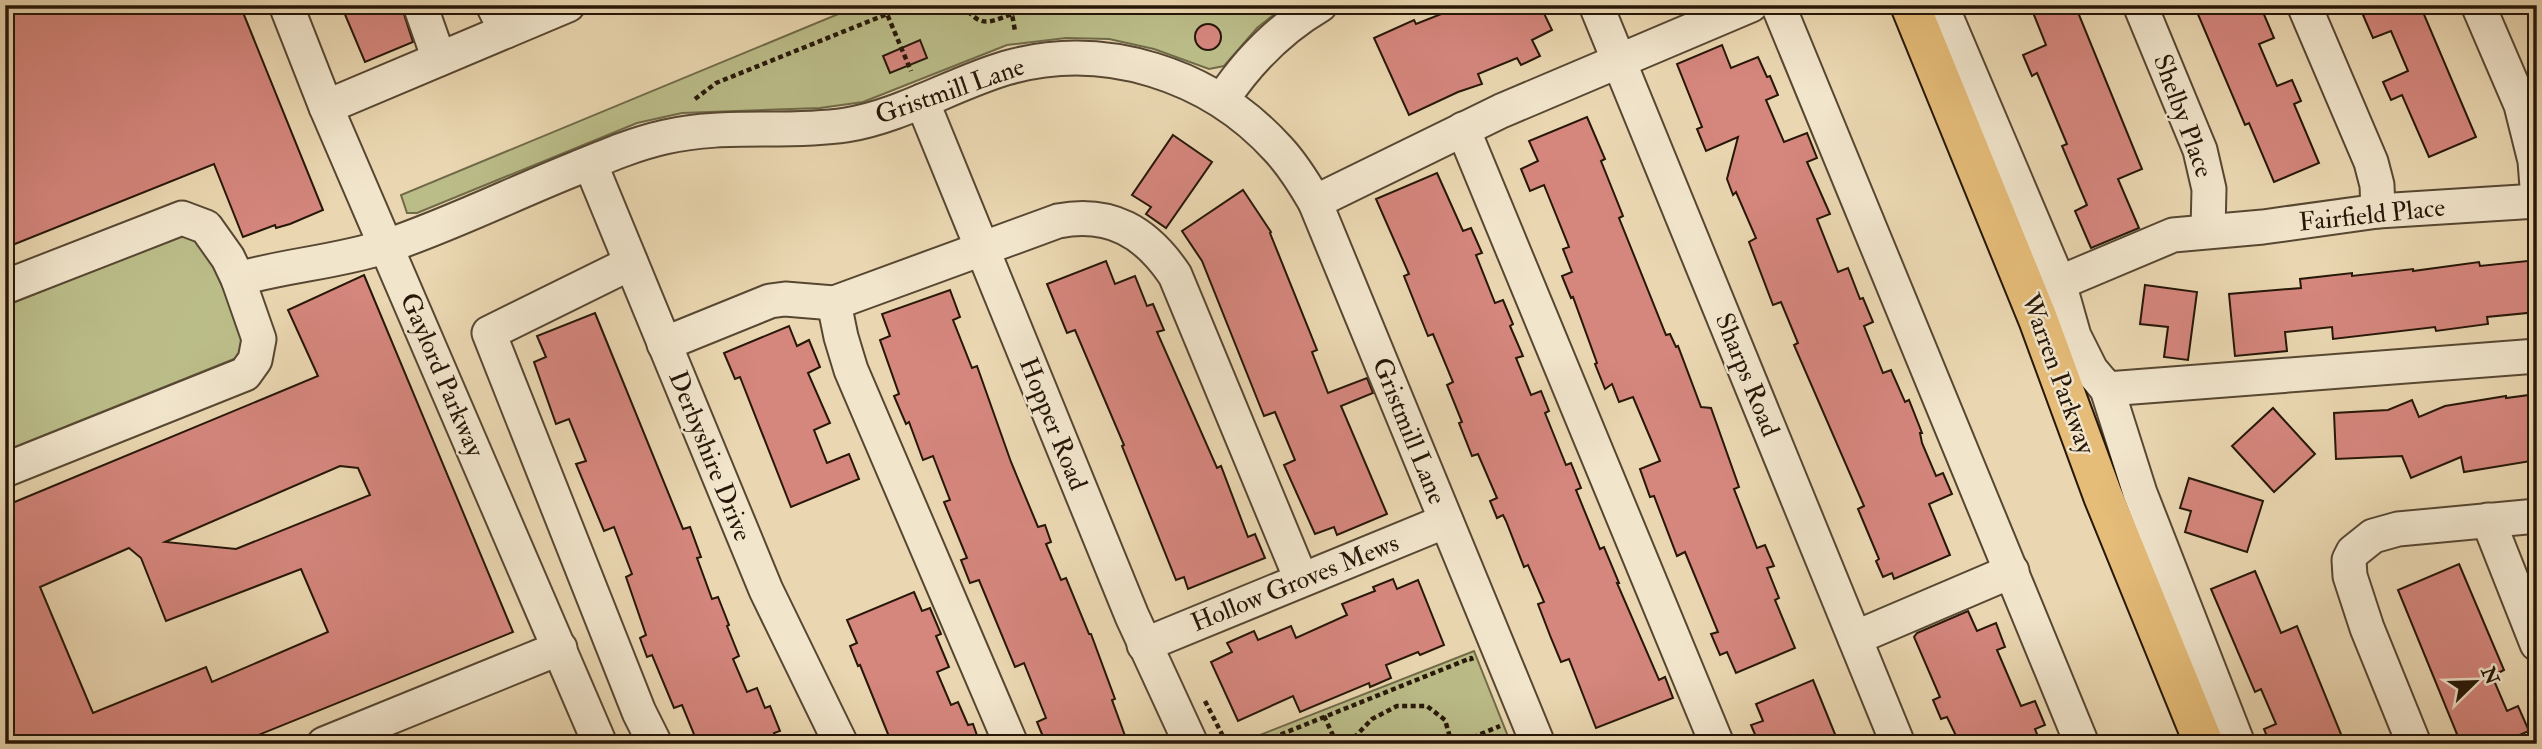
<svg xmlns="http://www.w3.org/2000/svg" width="2542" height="749" font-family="'IM FELL Double Pica',serif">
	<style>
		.green { fill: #bbbd89; stroke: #706a48; stroke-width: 2 }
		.building { fill: #d5867d; stroke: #261708; stroke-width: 2; fill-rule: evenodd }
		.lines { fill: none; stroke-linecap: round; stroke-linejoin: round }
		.minor-casing { stroke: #574732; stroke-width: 37 }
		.major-casing { stroke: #261708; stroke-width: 42 }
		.path { stroke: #261708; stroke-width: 4.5; stroke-dasharray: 5 3.5; stroke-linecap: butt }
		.minor { stroke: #f1e5cc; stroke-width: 33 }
		.major { stroke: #e5bc78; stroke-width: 38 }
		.labels { text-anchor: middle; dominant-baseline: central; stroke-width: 5; stroke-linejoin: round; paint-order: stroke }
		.street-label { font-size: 26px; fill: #261708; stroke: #f1e5cc }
	</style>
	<rect width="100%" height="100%" fill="#ead7b1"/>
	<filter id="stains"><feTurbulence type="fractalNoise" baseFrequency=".00286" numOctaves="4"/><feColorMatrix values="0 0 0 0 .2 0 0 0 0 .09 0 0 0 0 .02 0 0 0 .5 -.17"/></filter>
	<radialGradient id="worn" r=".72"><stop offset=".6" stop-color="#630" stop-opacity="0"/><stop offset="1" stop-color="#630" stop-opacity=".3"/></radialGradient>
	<g class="green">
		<path d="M 860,5 L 1286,5 L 1257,28 L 1224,66 L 1209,69 L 1154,49 L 1109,39 L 1066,38 L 1007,45 L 863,102 L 820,108 L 682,113 L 637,123 L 417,213 L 407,213 L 401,195 Z"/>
		<path d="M 199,228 L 249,353 L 5,451 L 5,306 Z"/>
		<path d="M 1474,651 L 1511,744 L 1237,744 Z"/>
	</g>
	<g class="building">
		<path d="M 5,5 L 240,5 L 323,210 L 290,224 L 276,228 L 275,225 L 243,237 L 214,164 L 5,248 Z"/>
		<path d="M 341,5 L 401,5 L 413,42 L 365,62 Z"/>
		<path d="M 1464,5 L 1540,5 L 1552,30 L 1532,40 L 1540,56 L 1521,65 L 1517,58 L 1478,74 L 1482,84 L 1458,92 L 1409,115 L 1374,38 L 1414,20 L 1416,24 Z"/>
		<path d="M 2030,5 L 2075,5 L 2142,169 L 2118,179 L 2139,228 L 2091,248 L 2075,211 L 2087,205 L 2062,146 L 2067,144 L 2037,73 L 2032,76 L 2023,55 L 2046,45 Z"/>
		<path d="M 2194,5 L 2260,5 L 2274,38 L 2259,44 L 2277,86 L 2292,80 L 2301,101 L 2294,104 L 2319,163 L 2274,182 L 2249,123 L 2245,125 Z"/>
		<path d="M 2367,5 L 2420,5 L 2476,137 L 2429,157 L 2402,95 L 2391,100 L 2383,82 L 2408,71 L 2391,31 L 2373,38 L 2363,15 L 2370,12 Z"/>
		<circle cx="1208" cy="37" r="13"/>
		<path d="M 920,40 L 927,58 L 890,73 L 883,56 Z"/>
		<path d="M 1722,45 L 1731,68 L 1758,57 L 1767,77 L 1770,76 L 1778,95 L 1766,100 L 1784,142 L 1807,133 L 1817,158 L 1807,162 L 1830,214 L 1817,219 L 1838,272 L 1848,268 L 1860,299 L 1863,298 L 1873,322 L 1864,326 L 1883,373 L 1891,370 L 1905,402 L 1909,400 L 1922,433 L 1920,433 L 1922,443 L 1936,476 L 1943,473 L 1952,494 L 1929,504 L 1950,555 L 1894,579 L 1892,573 L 1883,577 L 1876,561 L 1879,559 L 1858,509 L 1864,506 L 1794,345 L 1798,343 L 1781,302 L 1773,305 L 1749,242 L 1756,238 L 1736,192 L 1733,195 L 1727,179 L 1738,137 L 1706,151 L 1697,129 L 1702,127 L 1677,64 Z"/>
		<path d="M 1587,117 L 1605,159 L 1601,161 L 1623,216 L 1619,218 L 1666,335 L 1670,334 L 1676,347 L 1678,346 L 1701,407 L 1711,408 L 1739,487 L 1734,489 L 1757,548 L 1765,545 L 1774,566 L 1767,568 L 1779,598 L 1775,600 L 1795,648 L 1736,673 L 1727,652 L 1720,655 L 1711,634 L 1718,632 L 1685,552 L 1677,556 L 1654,496 L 1650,497 L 1640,469 L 1660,461 L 1633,397 L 1619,402 L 1612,384 L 1605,389 L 1595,364 L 1597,363 L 1573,297 L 1571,298 L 1562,276 L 1572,272 L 1563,249 L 1569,247 L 1544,185 L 1530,191 L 1521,169 L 1538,161 L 1529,141 Z"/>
		<path d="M 1173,135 L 1212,162 L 1166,228 L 1146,214 L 1151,207 L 1132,195 Z"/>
		<path d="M 1437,173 L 1463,231 L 1471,228 L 1482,253 L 1476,255 L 1495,303 L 1503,300 L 1513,324 L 1510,326 L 1523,356 L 1516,358 L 1531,395 L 1541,391 L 1549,411 L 1545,413 L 1566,465 L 1571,463 L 1581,488 L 1576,490 L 1600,549 L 1604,547 L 1619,583 L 1617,583 L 1659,680 L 1665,677 L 1673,698 L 1596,728 L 1569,659 L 1561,662 L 1551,638 L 1538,604 L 1544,602 L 1528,565 L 1524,567 L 1506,521 L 1503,515 L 1497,518 L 1490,501 L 1497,498 L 1478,454 L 1472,456 L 1459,423 L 1462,422 L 1447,385 L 1453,382 L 1433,334 L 1428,336 L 1404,276 L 1409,274 L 1376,199 Z"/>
		<path d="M 1243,190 L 1271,232 L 1270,233 L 1317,350 L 1312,352 L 1328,393 L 1367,378 L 1373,393 L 1341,406 L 1387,514 L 1337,535 L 1334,527 L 1315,534 L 1284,465 L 1295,460 L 1275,412 L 1264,416 L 1202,261 L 1182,231 Z"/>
		<path d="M 2537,260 L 2537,312 L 2487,317 L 2488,324 L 2436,331 L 2435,327 L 2333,339 L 2332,327 L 2285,332 L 2287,351 L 2235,356 L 2229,294 L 2301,288 L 2300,279 L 2352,273 L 2352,276 L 2413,269 L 2413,271 L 2479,262 L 2480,266 Z"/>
		<path d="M 1106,261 L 1115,284 L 1135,276 L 1147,306 L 1153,304 L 1164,330 L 1157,332 L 1217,468 L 1221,466 L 1248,537 L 1255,534 L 1265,558 L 1188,589 L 1184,577 L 1176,580 L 1122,446 L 1124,445 L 1075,330 L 1067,333 L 1047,284 Z"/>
		<path d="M 364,275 L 513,632 L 236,744 L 10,744 L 5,733 L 5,506 L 318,376 L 288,310 ZM 340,466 L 358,468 L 370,495 L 236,549 L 165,542 ZM 129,548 L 141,558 L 166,621 L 301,569 L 328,632 L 212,682 L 206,667 L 93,713 L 40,587 Z"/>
		<path d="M 2145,285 L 2197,292 L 2188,360 L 2164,357 L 2168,327 L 2140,324 Z"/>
		<path d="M 950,290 L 960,317 L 953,320 L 972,368 L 977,366 L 1011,462 L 1038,527 L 1045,525 L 1051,542 L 1046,544 L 1061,580 L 1066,578 L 1089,634 L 1091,634 L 1115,699 L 1112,700 L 1128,744 L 1046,744 L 1037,722 L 1046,718 L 1024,663 L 1015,667 L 979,580 L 970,583 L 961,560 L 967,558 L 944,502 L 950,500 L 933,456 L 923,460 L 909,422 L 906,424 L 894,396 L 899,394 L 880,340 L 890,336 L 882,314 Z"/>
		<path d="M 595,313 L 683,529 L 690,527 L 701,557 L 697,558 L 712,599 L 718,597 L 729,625 L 727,626 L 739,656 L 733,659 L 747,692 L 757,688 L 765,708 L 770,706 L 780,731 L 774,733 L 778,744 L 698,744 L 682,705 L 674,708 L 652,655 L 647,657 L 640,638 L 646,635 L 626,577 L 632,574 L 614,527 L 604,531 L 576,464 L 586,461 L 569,419 L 556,424 L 534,362 L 546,357 L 537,336 Z"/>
		<path d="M 789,326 L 797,346 L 809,340 L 820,367 L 808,373 L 830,423 L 814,430 L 827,463 L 849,454 L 859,479 L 791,507 L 740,377 L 735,379 L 724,353 Z"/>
		<path d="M 2537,394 L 2537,460 L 2464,472 L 2461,457 L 2411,478 L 2402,456 L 2336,459 L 2334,413 L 2388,410 L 2412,400 L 2419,417 L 2445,406 L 2506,396 L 2506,398 Z"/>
		<path d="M 2273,408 L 2315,454 L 2274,492 L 2232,446 Z"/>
		<path d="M 2189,478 L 2263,501 L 2247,552 L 2185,532 L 2191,511 L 2180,508 Z"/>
		<path d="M 2459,564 L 2504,670 L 2492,676 L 2507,711 L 2518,706 L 2529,731 L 2498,744 L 2461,744 L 2398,590 Z"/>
		<path d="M 2255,571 L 2281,633 L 2297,626 L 2345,744 L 2270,744 L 2264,729 L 2276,724 L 2261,689 L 2255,692 L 2211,589 Z"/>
		<path d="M 1393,579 L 1397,589 L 1418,580 L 1444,645 L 1420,655 L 1418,652 L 1386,665 L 1391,678 L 1370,687 L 1369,683 L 1300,712 L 1293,696 L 1238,721 L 1211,662 L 1232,652 L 1227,643 L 1254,631 L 1258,640 L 1291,626 L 1296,638 L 1347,615 L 1342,604 L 1375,591 L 1373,587 Z"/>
		<path d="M 914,592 L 922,611 L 930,608 L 941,634 L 936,636 L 949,667 L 937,672 L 951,705 L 958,702 L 968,725 L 973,724 L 980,744 L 892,744 L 860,665 L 858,666 L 850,646 L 857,643 L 847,620 Z"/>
		<path d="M 1968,611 L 1977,631 L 1996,623 L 2005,647 L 1997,650 L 2021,706 L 2035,701 L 2045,725 L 2035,729 L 2041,744 L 1960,744 L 1947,717 L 1941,719 L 1933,700 L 1940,697 L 1914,637 L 1917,633 Z"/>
		<path d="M 1813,680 L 1839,744 L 1759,744 L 1751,725 L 1763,721 L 1756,704 Z"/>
	</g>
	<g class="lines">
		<defs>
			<g id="minor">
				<path d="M 286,5 L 326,107 L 600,744"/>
				<path d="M 420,5 L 439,59"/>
				<path d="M 493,5 L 506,31"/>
				<path d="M 1596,5 L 1898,744"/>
				<path d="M 1778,5 L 2082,744"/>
				<path d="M 1941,5 L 2059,283 L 2074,336 L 2091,370 L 2107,389 L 2537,356"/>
				<path d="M 2140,5 L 2200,150 L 2209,189 L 2208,230"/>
				<path d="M 2304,5 L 2371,162 L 2377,185 L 2378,211"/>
				<path d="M 2478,5 L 2521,105 L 2535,161 L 2537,187"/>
				<path d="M 1222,100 C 1248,61 1279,29 1320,5"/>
				<path d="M 922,101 L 1132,616 L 1191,744"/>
				<path d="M 326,107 L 568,5"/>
				<path d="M 1463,129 L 1717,744"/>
				<path d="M 590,163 L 766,590 L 841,744"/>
				<path d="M 1315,202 L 1501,111 L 1751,5"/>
				<path d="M 631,263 L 489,333 L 639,712 L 655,744"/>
				<path d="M 238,279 C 287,265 338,262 387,246 C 450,225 514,193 577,168 C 606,156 634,144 665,137 C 724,123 786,134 846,125 C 902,116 952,84 1006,68 C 1104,40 1210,74 1278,149 C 1293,165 1304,183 1315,202 L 1538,744"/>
				<path d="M 2059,283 L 2173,235 L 2263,227 L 2378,211 L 2537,201"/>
				<path d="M 5,287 L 182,218 L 206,227 L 228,258 L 238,279 L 259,339 L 255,360 L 245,374 L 5,470"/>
				<path d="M 834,303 L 841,337 L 851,370 L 1011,744"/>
				<path d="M 664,344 L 770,301 L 785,299 L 834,303 L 1058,221 C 1111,211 1146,232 1175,275 L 1301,579"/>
				<path d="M 2107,389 L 2140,493 L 2238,744"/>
				<path d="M 2488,520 L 2537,644"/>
				<path d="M 1855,638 L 2012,571"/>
				<path d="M 1144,645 L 1446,521"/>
				<path d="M 324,744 L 560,648"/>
				<path d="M 2414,744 L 2367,628 L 2350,576 L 2349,560 L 2353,552 L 2373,536 L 2398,529 L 2537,516"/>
			</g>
			<path id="major" d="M 1910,5 L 2038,319 L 2103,496 L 2204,744"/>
		</defs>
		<use href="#minor" class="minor-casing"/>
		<use href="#major" class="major-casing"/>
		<g class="path">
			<path d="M 962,5 C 982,27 985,24 1012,14 L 1015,31"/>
			<path d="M 887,14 L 909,5"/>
			<path d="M 1012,14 L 1033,5"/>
			<path d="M 695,99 L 716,83 L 887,14 L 911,71"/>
			<path d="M 1205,701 L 1227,744"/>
			<path d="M 1324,716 L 1337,744"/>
			<path d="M 1257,744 L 1471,658 L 1472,661"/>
			<path d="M 1348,744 L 1372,719 L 1397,706 L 1427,706 L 1445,720 L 1452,744"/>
			<path d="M 1457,744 L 1500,726"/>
		</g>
		<use href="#minor" class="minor"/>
		<use href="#major" class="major"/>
	</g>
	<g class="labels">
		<g class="street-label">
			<text transform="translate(950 91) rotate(-19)">Gristmill Lane</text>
			<text transform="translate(2183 116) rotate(70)">Shelby Place</text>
			<text transform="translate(2372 215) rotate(-6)">Fairfield Place</text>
			<text transform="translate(2058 374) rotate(70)">Warren Parkway</text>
			<text transform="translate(442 375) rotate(67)">Gaylord Parkway</text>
			<text transform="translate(1747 375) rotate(68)">Sharps Road</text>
			<text transform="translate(1053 424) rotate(68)">Hopper Road</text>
			<text transform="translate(1409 431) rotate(68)">Gristmill Lane</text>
			<text transform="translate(710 456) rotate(68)">Derbyshire Drive</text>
			<text transform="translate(1295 583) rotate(-22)">Hollow Groves Mews</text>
		</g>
	</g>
	<rect width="2542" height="749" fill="none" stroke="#ead7b1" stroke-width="28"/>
	<rect x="7" y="7" width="2528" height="735" fill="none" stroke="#261708" stroke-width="3.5"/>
	<rect x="14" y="14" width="2514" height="721" fill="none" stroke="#261708" stroke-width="2"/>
	<g transform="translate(2475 682) rotate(67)" stroke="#f1e5cc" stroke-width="5" paint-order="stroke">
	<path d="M0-5L12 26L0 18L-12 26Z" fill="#261708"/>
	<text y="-10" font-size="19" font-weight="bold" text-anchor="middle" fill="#261708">N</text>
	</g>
	<rect width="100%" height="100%" filter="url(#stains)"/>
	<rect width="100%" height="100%" fill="url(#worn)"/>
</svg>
